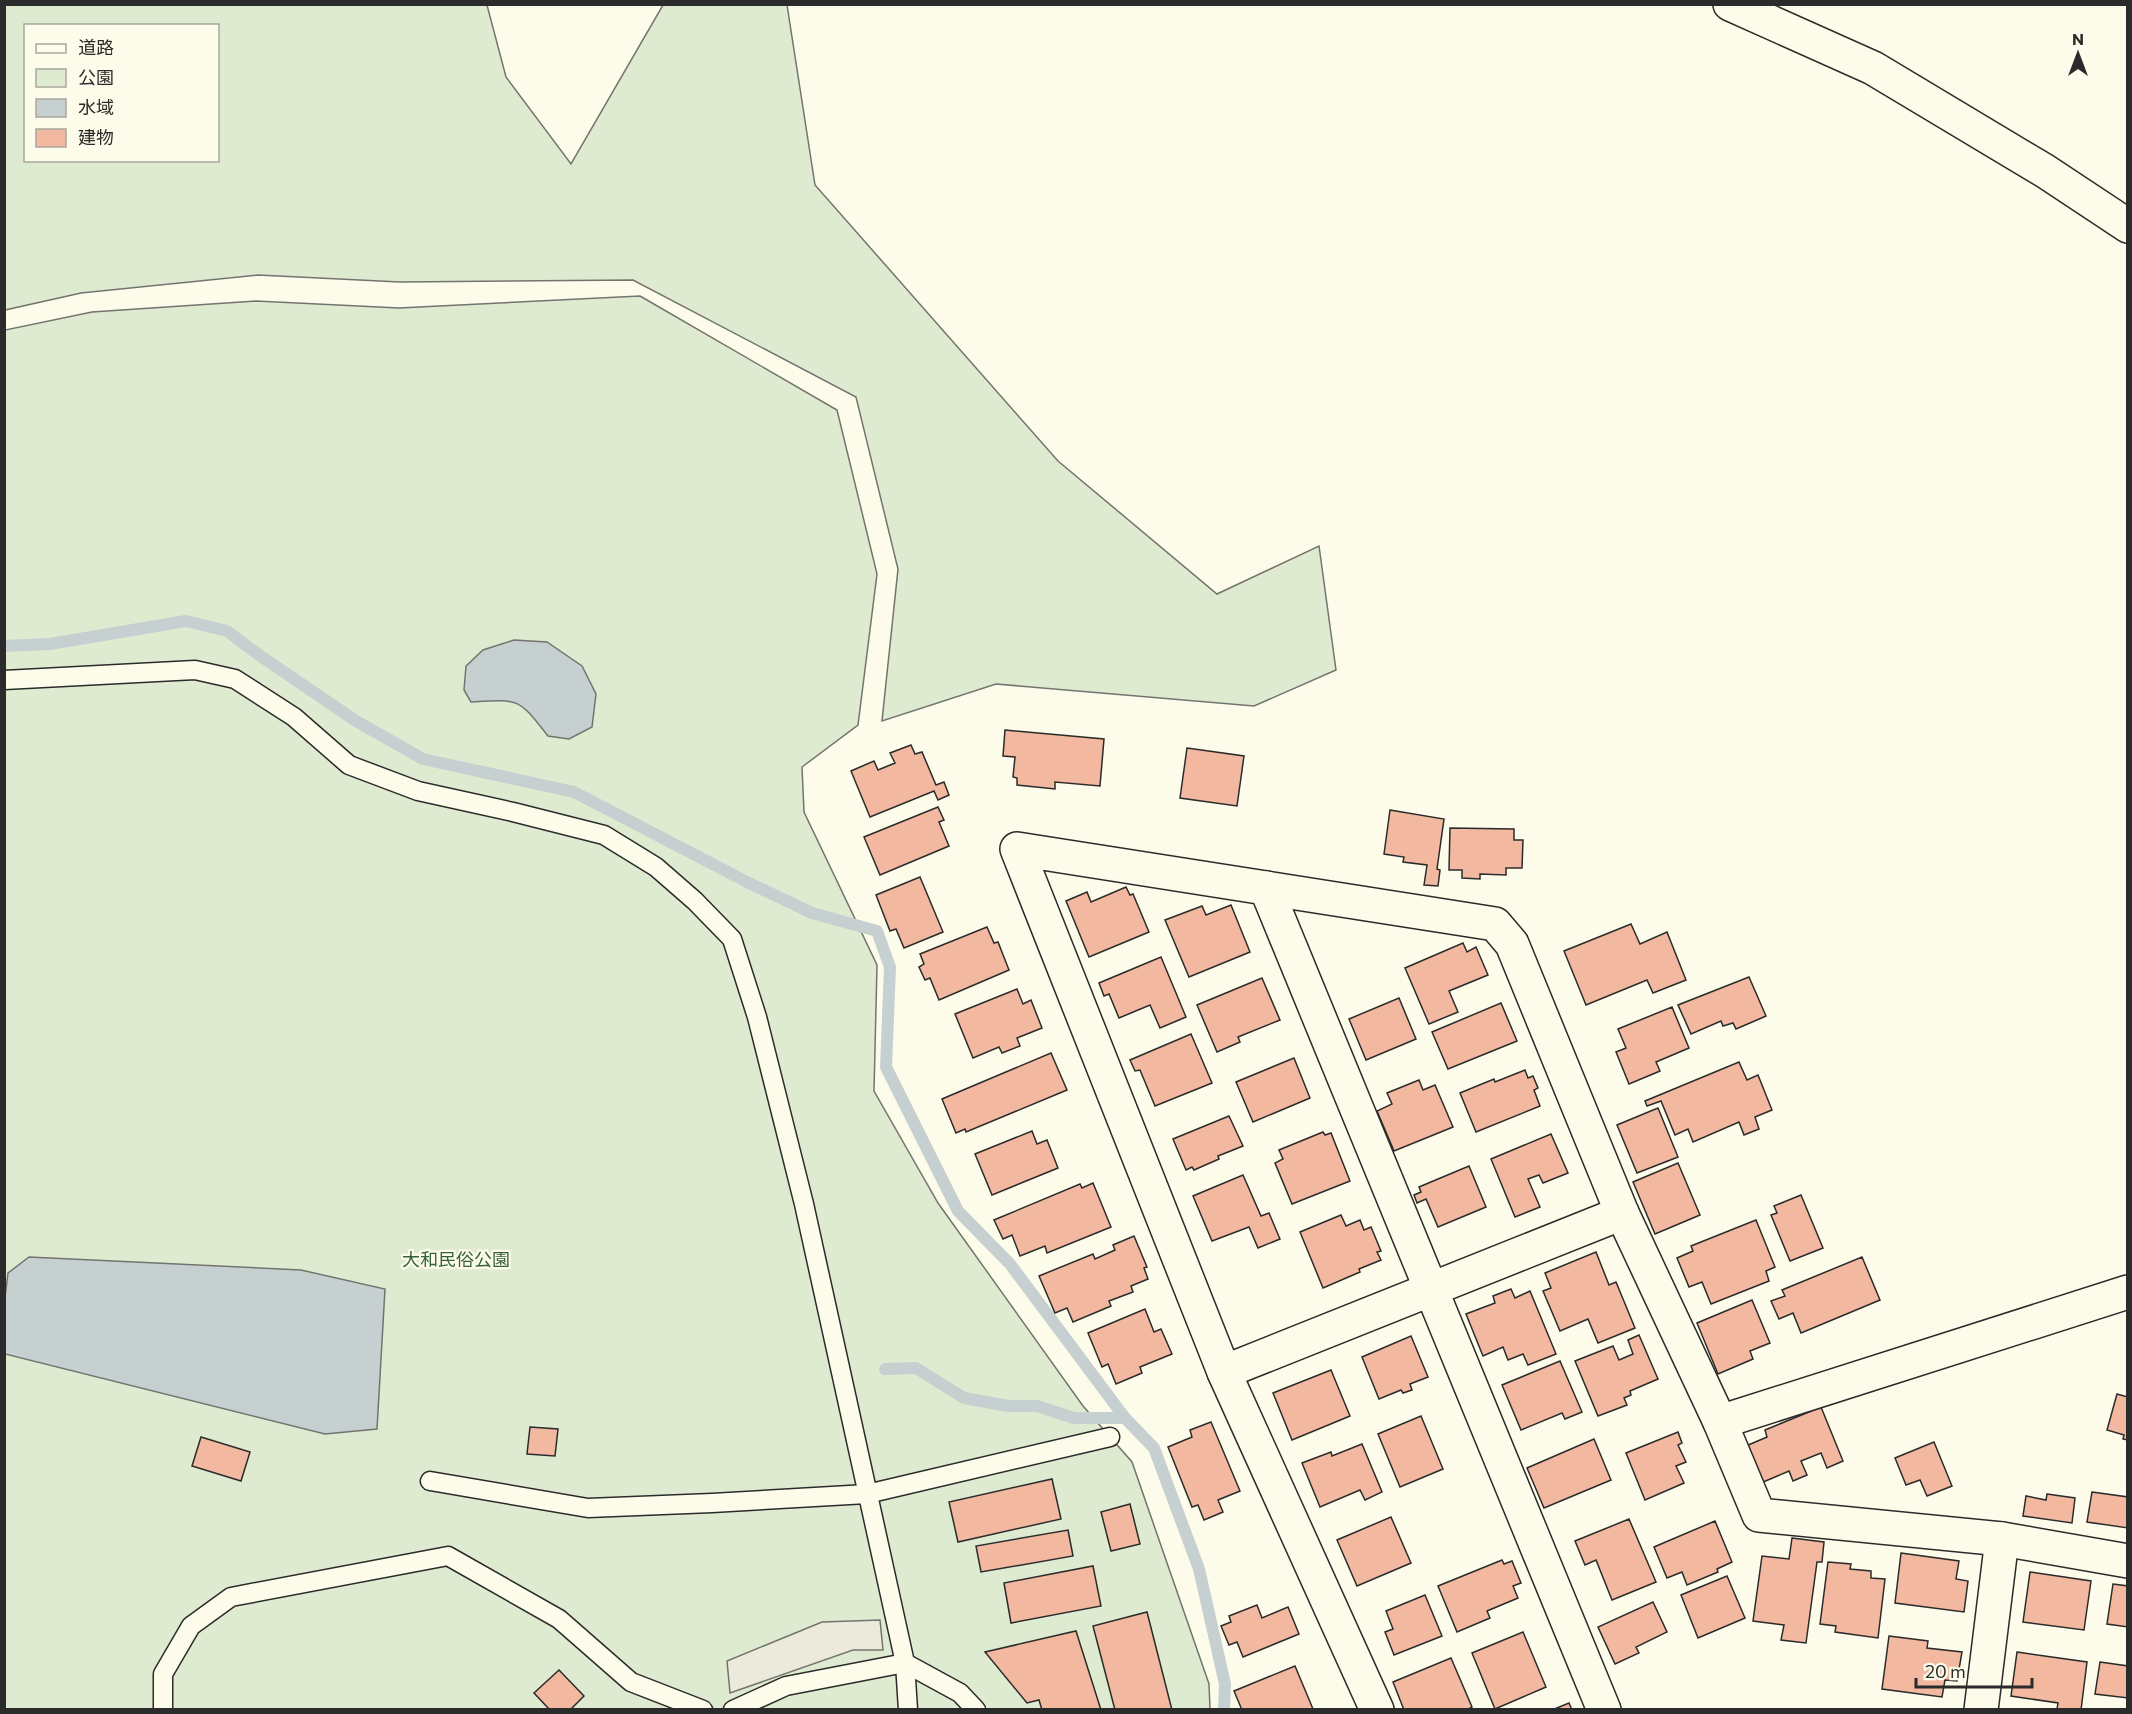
<svg xmlns="http://www.w3.org/2000/svg" width="2132" height="1714" font-family="Commissioner,'Noto Sans JP',sans-serif">
	<style>
		.green { fill: #deebd1; stroke: #74746e; stroke-width: 1.5; fill-rule: evenodd }
		.parking { fill: #eceadb; stroke: #74746e; stroke-width: 1.5 }
		.water { fill: #c7d0d0; stroke: #74746e; stroke-width: 1.5 }
		.lines { fill: none; stroke-linecap: round; stroke-linejoin: round }
		.stream { stroke: #c7d0d0; stroke-width: 12 }
		.building { fill: #f2b8a0; stroke: #2b2b2b; stroke-width: 1.5 }
		.lane-casing { stroke: #2b2b2b; stroke-width: 21 }
		.street-casing { stroke: #2b2b2b; stroke-width: 36 }
		.lane { stroke: #fdfbea; stroke-width: 18 }
		.street { stroke: #fdfbea; stroke-width: 33 }
		.labels { text-anchor: middle; dominant-baseline: central; stroke-width: 4.5; stroke-linejoin: round; paint-order: stroke }
		.park-label { font-size: 18px; fill: #34623c; stroke: #fdfbea }
	</style>
	<rect width="100%" height="100%" fill="#fdfbea"/>
	<g class="green">
		<path d="M 4,5 L 487,5 L 506,77 L 571,164 L 663,5 L 787,5 L 815,185 L 1058,461 L 1217,594 L 1319,546 L 1336,670 L 1254,706 L 996,684 L 882,721 L 898,569 L 856,397 L 633,280 L 400,282 L 258,275 L 81,293 L 5,310 ZM 26,26 L 218,26 L 218,160 L 26,160 Z"/>
		<path d="M 640,296 L 837,410 L 877,574 L 858,725 L 802,767 L 804,812 L 877,965 L 874,1091 L 938,1203 L 1083,1406 L 1132,1462 L 1209,1684 L 1210,1709 L 5,1709 L 5,330 L 92,312 L 256,301 L 399,308 Z"/>
	</g>
	<path class="parking" d="M 880,1620 L 883,1650 L 853,1650 L 730,1693 L 727,1661 L 822,1622 Z"/>
	<g class="water">
		<path d="M 514,640 L 547,642 L 582,666 L 596,694 L 592,727 L 569,739 L 548,736 C 518,698 520,699 471,702 L 464,690 L 466,666 L 483,650 Z"/>
		<path d="M 29,1257 L 301,1270 L 385,1289 L 377,1429 L 325,1434 L 5,1354 L 4,1306 L 8,1273 Z"/>
	</g>
	<g class="lines">
		<g class="stream">
			<path d="M 4,646 L 50,644 L 186,621 L 227,631 L 259,655 L 356,721 L 423,759 L 574,792 L 749,883 L 812,913 L 877,931 L 890,967 L 886,1067 L 958,1211 L 1010,1264 L 1125,1418 L 1154,1448 L 1199,1569 L 1225,1684 L 1224,1710"/>
			<path d="M 885,1369 L 916,1368 L 964,1398 L 1008,1406 L 1037,1406 L 1074,1418 L 1125,1418"/>
		</g>
	</g>
	<g class="building">
		<path d="M 1005,730 L 1104,739 L 1100,786 L 1055,782 L 1055,789 L 1017,785 L 1017,778 L 1013,777 L 1015,757 L 1003,756 Z"/>
		<path d="M 911,745 L 915,754 L 922,752 L 936,785 L 944,782 L 949,795 L 938,800 L 934,791 L 870,817 L 851,771 L 874,761 L 878,770 L 895,763 L 890,753 Z"/>
		<path d="M 1187,748 L 1244,756 L 1237,806 L 1180,798 Z"/>
		<path d="M 938,807 L 944,820 L 939,822 L 949,846 L 880,875 L 864,837 Z"/>
		<path d="M 1390,810 L 1444,819 L 1437,869 L 1440,870 L 1438,886 L 1424,885 L 1427,865 L 1403,862 L 1404,857 L 1384,854 Z"/>
		<path d="M 1450,828 L 1514,829 L 1514,840 L 1523,840 L 1522,868 L 1506,868 L 1506,875 L 1480,874 L 1480,879 L 1462,878 L 1462,870 L 1449,870 Z"/>
		<path d="M 920,877 L 943,932 L 904,948 L 896,929 L 890,931 L 876,895 Z"/>
		<path d="M 1126,887 L 1130,895 L 1133,894 L 1149,932 L 1089,957 L 1066,901 L 1087,892 L 1091,902 Z"/>
		<path d="M 1231,905 L 1250,952 L 1189,977 L 1165,920 L 1202,906 L 1206,915 Z"/>
		<path d="M 1631,924 L 1640,944 L 1667,932 L 1686,980 L 1653,993 L 1647,980 L 1586,1005 L 1564,951 Z"/>
		<path d="M 987,927 L 994,943 L 998,942 L 1009,970 L 939,1000 L 930,978 L 925,980 L 919,967 L 924,964 L 920,954 Z"/>
		<path d="M 1463,943 L 1467,952 L 1476,947 L 1488,975 L 1449,991 L 1458,1012 L 1429,1024 L 1405,968 Z"/>
		<path d="M 1161,957 L 1186,1017 L 1160,1028 L 1150,1005 L 1119,1018 L 1109,994 L 1104,996 L 1099,983 Z"/>
		<path d="M 1749,977 L 1766,1016 L 1736,1029 L 1733,1023 L 1723,1026 L 1721,1021 L 1691,1034 L 1678,1005 Z"/>
		<path d="M 1262,978 L 1280,1020 L 1238,1037 L 1240,1042 L 1217,1052 L 1197,1005 Z"/>
		<path d="M 1017,989 L 1023,1004 L 1031,1000 L 1042,1028 L 1017,1038 L 1020,1046 L 1002,1053 L 999,1047 L 973,1058 L 955,1014 Z"/>
		<path d="M 1399,998 L 1416,1039 L 1366,1060 L 1349,1019 Z"/>
		<path d="M 1501,1003 L 1517,1041 L 1448,1069 L 1432,1032 Z"/>
		<path d="M 1672,1007 L 1689,1048 L 1656,1062 L 1660,1071 L 1629,1084 L 1616,1052 L 1626,1048 L 1618,1029 Z"/>
		<path d="M 1191,1034 L 1212,1083 L 1155,1106 L 1140,1070 L 1135,1071 L 1130,1060 Z"/>
		<path d="M 1051,1053 L 1067,1090 L 966,1132 L 965,1129 L 956,1133 L 942,1099 Z"/>
		<path d="M 1294,1058 L 1310,1098 L 1253,1122 L 1236,1082 Z"/>
		<path d="M 1739,1062 L 1747,1080 L 1758,1075 L 1772,1110 L 1755,1117 L 1759,1129 L 1744,1135 L 1739,1122 L 1693,1142 L 1688,1129 L 1675,1135 L 1661,1101 L 1647,1106 L 1645,1101 Z"/>
		<path d="M 1525,1070 L 1528,1078 L 1533,1076 L 1538,1088 L 1534,1090 L 1540,1106 L 1476,1132 L 1460,1093 L 1494,1079 L 1495,1082 Z"/>
		<path d="M 1419,1080 L 1423,1090 L 1435,1085 L 1453,1127 L 1394,1151 L 1377,1111 L 1392,1104 L 1387,1093 Z"/>
		<path d="M 1658,1108 L 1678,1157 L 1637,1173 L 1617,1125 Z"/>
		<path d="M 1229,1116 L 1243,1146 L 1218,1156 L 1219,1159 L 1194,1170 L 1192,1167 L 1186,1170 L 1173,1139 Z"/>
		<path d="M 1032,1131 L 1037,1144 L 1047,1140 L 1058,1168 L 992,1195 L 975,1154 Z"/>
		<path d="M 1323,1132 L 1325,1135 L 1331,1133 L 1350,1181 L 1292,1204 L 1275,1163 L 1283,1159 L 1279,1150 Z"/>
		<path d="M 1551,1134 L 1568,1173 L 1543,1183 L 1539,1175 L 1528,1179 L 1540,1207 L 1515,1217 L 1491,1159 Z"/>
		<path d="M 1678,1163 L 1700,1215 L 1655,1234 L 1633,1182 Z"/>
		<path d="M 1469,1166 L 1486,1207 L 1438,1227 L 1426,1199 L 1417,1203 L 1414,1195 L 1421,1192 L 1419,1187 Z"/>
		<path d="M 1243,1175 L 1261,1216 L 1269,1213 L 1280,1239 L 1258,1248 L 1249,1227 L 1212,1241 L 1193,1196 Z"/>
		<path d="M 1093,1183 L 1111,1227 L 1047,1253 L 1045,1246 L 1020,1256 L 1012,1235 L 1003,1239 L 994,1220 L 1080,1184 L 1082,1188 Z"/>
		<path d="M 1801,1195 L 1823,1248 L 1790,1261 L 1771,1215 L 1777,1213 L 1774,1206 Z"/>
		<path d="M 1341,1215 L 1346,1226 L 1360,1220 L 1364,1230 L 1371,1227 L 1381,1251 L 1377,1252 L 1381,1260 L 1359,1269 L 1360,1272 L 1323,1288 L 1300,1232 Z"/>
		<path d="M 1756,1220 L 1775,1267 L 1766,1271 L 1769,1281 L 1711,1304 L 1702,1282 L 1689,1287 L 1677,1258 L 1693,1251 L 1691,1246 Z"/>
		<path d="M 1134,1236 L 1147,1267 L 1144,1268 L 1148,1279 L 1131,1286 L 1133,1292 L 1109,1301 L 1111,1306 L 1073,1322 L 1067,1308 L 1055,1313 L 1039,1276 L 1093,1254 L 1095,1259 L 1115,1250 L 1113,1245 Z"/>
		<path d="M 1596,1252 L 1609,1285 L 1616,1282 L 1635,1328 L 1598,1343 L 1588,1319 L 1560,1331 L 1543,1291 L 1551,1288 L 1545,1273 Z"/>
		<path d="M 1862,1257 L 1880,1300 L 1801,1333 L 1793,1313 L 1779,1319 L 1771,1301 L 1785,1296 L 1782,1290 Z"/>
		<path d="M 1511,1289 L 1515,1298 L 1530,1291 L 1556,1354 L 1528,1365 L 1523,1354 L 1508,1360 L 1503,1347 L 1483,1356 L 1466,1314 L 1495,1303 L 1493,1296 Z"/>
		<path d="M 1752,1300 L 1770,1343 L 1750,1351 L 1753,1359 L 1718,1374 L 1697,1323 Z"/>
		<path d="M 1145,1309 L 1154,1332 L 1161,1329 L 1172,1354 L 1140,1367 L 1142,1373 L 1116,1384 L 1108,1364 L 1102,1367 L 1088,1333 Z"/>
		<path d="M 1639,1335 L 1658,1379 L 1630,1391 L 1631,1395 L 1624,1398 L 1627,1405 L 1598,1416 L 1575,1361 L 1613,1346 L 1619,1360 L 1633,1354 L 1628,1340 Z"/>
		<path d="M 1411,1336 L 1428,1377 L 1410,1384 L 1412,1390 L 1403,1393 L 1401,1390 L 1379,1399 L 1362,1357 Z"/>
		<path d="M 1560,1361 L 1582,1412 L 1565,1419 L 1562,1413 L 1521,1430 L 1502,1385 Z"/>
		<path d="M 1331,1370 L 1350,1416 L 1292,1440 L 1273,1393 Z"/>
		<path d="M 2117,1394 L 2128,1397 L 2128,1440 L 2123,1439 L 2124,1435 L 2107,1430 Z"/>
		<path d="M 1821,1407 L 1843,1461 L 1827,1468 L 1821,1453 L 1801,1461 L 1807,1475 L 1793,1481 L 1789,1471 L 1761,1483 L 1746,1446 L 1767,1437 L 1765,1430 Z"/>
		<path d="M 1421,1416 L 1443,1469 L 1400,1487 L 1378,1434 Z"/>
		<path d="M 1211,1422 L 1240,1491 L 1218,1500 L 1223,1512 L 1204,1520 L 1198,1505 L 1192,1507 L 1168,1447 L 1192,1437 L 1190,1430 Z"/>
		<path d="M 530,1427 L 558,1429 L 555,1456 L 527,1454 Z"/>
		<path d="M 1678,1432 L 1682,1443 L 1678,1445 L 1686,1462 L 1676,1466 L 1684,1483 L 1645,1500 L 1626,1453 Z"/>
		<path d="M 201,1437 L 250,1452 L 241,1481 L 192,1466 Z"/>
		<path d="M 1594,1439 L 1611,1480 L 1544,1508 L 1527,1468 Z"/>
		<path d="M 1934,1442 L 1952,1486 L 1927,1496 L 1920,1480 L 1906,1485 L 1895,1458 Z"/>
		<path d="M 1362,1444 L 1382,1492 L 1365,1500 L 1360,1490 L 1320,1507 L 1302,1463 L 1331,1452 L 1332,1456 Z"/>
		<path d="M 1052,1479 L 1061,1519 L 958,1542 L 949,1502 Z"/>
		<path d="M 2092,1492 L 2128,1497 L 2128,1528 L 2087,1522 Z"/>
		<path d="M 2047,1494 L 2075,1498 L 2072,1523 L 2023,1516 L 2026,1496 L 2046,1500 Z"/>
		<path d="M 1130,1504 L 1140,1544 L 1111,1551 L 1101,1512 Z"/>
		<path d="M 1391,1517 L 1411,1563 L 1357,1586 L 1337,1540 Z"/>
		<path d="M 1629,1519 L 1656,1582 L 1612,1600 L 1596,1560 L 1585,1565 L 1575,1541 Z"/>
		<path d="M 1715,1521 L 1732,1562 L 1717,1569 L 1718,1572 L 1687,1585 L 1682,1572 L 1667,1578 L 1654,1547 Z"/>
		<path d="M 1068,1530 L 1073,1556 L 981,1572 L 976,1546 Z"/>
		<path d="M 1792,1538 L 1824,1542 L 1822,1562 L 1817,1562 L 1806,1643 L 1781,1640 L 1784,1625 L 1753,1621 L 1762,1556 L 1789,1559 Z"/>
		<path d="M 1901,1553 L 1959,1561 L 1956,1579 L 1968,1581 L 1964,1612 L 1895,1603 Z"/>
		<path d="M 1502,1560 L 1504,1564 L 1512,1561 L 1521,1583 L 1513,1586 L 1518,1598 L 1487,1611 L 1490,1618 L 1457,1632 L 1438,1586 Z"/>
		<path d="M 1828,1562 L 1851,1564 L 1850,1569 L 1871,1571 L 1871,1578 L 1885,1579 L 1878,1638 L 1835,1632 L 1836,1626 L 1820,1624 Z"/>
		<path d="M 1093,1566 L 1101,1606 L 1011,1623 L 1004,1583 Z"/>
		<path d="M 2030,1572 L 2091,1581 L 2084,1630 L 2023,1622 Z"/>
		<path d="M 1727,1576 L 1745,1618 L 1698,1638 L 1681,1595 Z"/>
		<path d="M 2113,1584 L 2128,1586 L 2128,1627 L 2107,1624 Z"/>
		<path d="M 1425,1595 L 1442,1636 L 1394,1655 L 1385,1632 L 1393,1629 L 1386,1611 Z"/>
		<path d="M 1653,1602 L 1667,1632 L 1636,1647 L 1639,1653 L 1615,1664 L 1598,1627 Z"/>
		<path d="M 1257,1605 L 1262,1618 L 1288,1607 L 1299,1634 L 1243,1657 L 1237,1642 L 1229,1645 L 1221,1626 L 1231,1622 L 1229,1616 Z"/>
		<path d="M 1147,1612 L 1172,1710 L 1115,1710 L 1093,1626 Z"/>
		<path d="M 1076,1631 L 1101,1710 L 1042,1710 L 1039,1700 L 1027,1703 L 985,1652 Z"/>
		<path d="M 1523,1632 L 1546,1687 L 1495,1709 L 1472,1653 Z"/>
		<path d="M 1889,1636 L 1928,1641 L 1927,1648 L 1962,1652 L 1957,1681 L 1945,1680 L 1942,1697 L 1882,1689 Z"/>
		<path d="M 2017,1652 L 2087,1662 L 2081,1710 L 2057,1709 L 2058,1703 L 2011,1696 Z"/>
		<path d="M 1451,1658 L 1472,1707 L 1467,1710 L 1404,1710 L 1393,1682 Z"/>
		<path d="M 2100,1662 L 2128,1666 L 2128,1698 L 2095,1694 Z"/>
		<path d="M 1295,1666 L 1313,1709 L 1242,1710 L 1234,1691 Z"/>
		<path d="M 559,1670 L 584,1696 L 570,1710 L 550,1710 L 534,1693 Z"/>
		<path d="M 1569,1703 L 1572,1710 L 1552,1710 Z"/>
	</g>
	<g class="lines">
		<defs>
			<g id="lane">
				<path d="M 4,680 L 195,670 L 235,679 L 294,717 L 349,765 L 418,791 L 513,812 L 604,835 L 656,867 L 695,901 L 732,939 L 757,1017 L 804,1204 L 905,1663 L 908,1710"/>
				<path d="M 430,1481 L 588,1508 L 712,1503 L 867,1494 L 1110,1437"/>
				<path d="M 163,1710 L 163,1674 L 191,1626 L 231,1597 L 448,1556 L 559,1619 L 631,1682 L 703,1710"/>
				<path d="M 733,1710 L 786,1686 L 905,1663 L 960,1693 L 976,1710"/>
			</g>
			<g id="street">
				<path d="M 1730,4 L 1873,68 L 2045,171 L 2128,226"/>
				<path d="M 1266,888 L 1604,1710"/>
				<path d="M 1224,1372 L 1622,1213"/>
				<path d="M 1720,1422 L 2128,1292"/>
				<path d="M 1377,1710 L 1224,1372 L 1017,849 L 1495,924 L 1512,944 L 1622,1213 L 1720,1422 L 1759,1515 L 2002,1539 L 2128,1561"/>
				<path d="M 1981,1710 L 2002,1539"/>
			</g>
		</defs>
		<use href="#lane" class="lane-casing"/>
		<use href="#street" class="street-casing"/>
		<use href="#lane" class="lane"/>
		<use href="#street" class="street"/>
	</g>
	<g class="labels">
		<g class="park-label">
			<text x="456" y="1259">大和民俗公園</text>
		</g>
	</g>
	<rect width="2132" height="1714" fill="none" stroke="#2b2b2b" stroke-width="12"/>
	<rect x="24" y="24" width="195" height="138" fill="#fdfbea" stroke="#a9a89e" stroke-width="1.5"/>
	<rect x="36" y="44" width="30" height="9" fill="#fdfbea" stroke="#a9a89e" stroke-width="1.5"/>
	<text x="78" y="54" font-size="18" fill="#2b2b2b">道路</text>
	<rect x="36" y="69" width="30" height="18" fill="#deebd1" stroke="#a9a89e" stroke-width="1.5"/>
	<text x="78" y="84" font-size="18" fill="#2b2b2b">公園</text>
	<rect x="36" y="99" width="30" height="18" fill="#c7d0d0" stroke="#a9a89e" stroke-width="1.5"/>
	<text x="78" y="114" font-size="18" fill="#2b2b2b">水域</text>
	<rect x="36" y="129" width="30" height="18" fill="#f2b8a0" stroke="#a9a89e" stroke-width="1.5"/>
	<text x="78" y="144" font-size="18" fill="#2b2b2b">建物</text>
	<g transform="translate(2078 54)" stroke="#fdfbea" stroke-width="4.5" paint-order="stroke">
	<path d="M0-4.5L10 22L0 15L-10 22Z" fill="#2b2b2b"/>
	<text y="-9" font-size="16" font-weight="bold" text-anchor="middle" fill="#2b2b2b">N</text>
	</g>
	<path d="M1916 1678v9h116v-9" fill="none" stroke="#2b2b2b" stroke-width="3"/>
	<text x="1925" y="1678" font-size="18" fill="#2b2b2b" stroke="#fdfbea" stroke-width="4.5" paint-order="stroke">20 m</text>
</svg>
